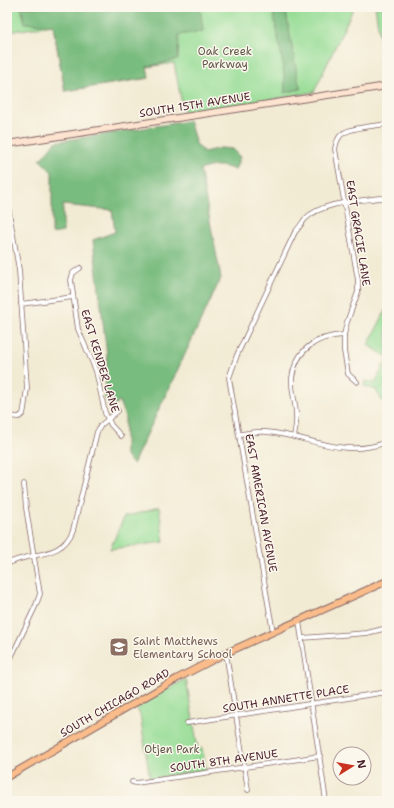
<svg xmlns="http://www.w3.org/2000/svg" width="394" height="808" font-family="'Shantell Sans',sans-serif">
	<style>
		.green { fill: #97dd96; stroke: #707e60 }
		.forest { fill: #79bc7f; stroke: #626e55 }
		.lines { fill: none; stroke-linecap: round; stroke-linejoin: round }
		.street-casing { stroke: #856666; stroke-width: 5.5 }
		.secondary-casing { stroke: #856666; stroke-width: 8 }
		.primary-casing { stroke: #856666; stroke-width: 8 }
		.street { stroke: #fff; stroke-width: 4 }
		.secondary { stroke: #fde4d0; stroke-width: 6 }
		.primary { stroke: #f9bc8a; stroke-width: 6 }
		.labels { text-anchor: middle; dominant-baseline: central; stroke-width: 3; stroke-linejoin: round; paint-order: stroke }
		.park-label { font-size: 11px; fill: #61584b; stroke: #fbf7ec }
		.street-label { font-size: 11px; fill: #4a1f2b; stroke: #fbf7ec }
		.education-label { font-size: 11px; fill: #785e54; stroke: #fbf7ec; text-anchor: start }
	</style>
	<rect width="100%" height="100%" fill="#fbf7ec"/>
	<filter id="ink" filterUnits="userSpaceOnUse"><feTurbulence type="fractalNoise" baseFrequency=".025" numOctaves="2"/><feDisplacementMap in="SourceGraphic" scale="8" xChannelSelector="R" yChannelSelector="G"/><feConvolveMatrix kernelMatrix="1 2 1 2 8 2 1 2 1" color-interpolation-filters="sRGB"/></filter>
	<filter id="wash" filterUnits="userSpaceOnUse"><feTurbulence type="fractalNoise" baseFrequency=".012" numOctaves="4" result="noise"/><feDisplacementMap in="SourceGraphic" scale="16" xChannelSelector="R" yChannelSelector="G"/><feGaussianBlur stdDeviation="0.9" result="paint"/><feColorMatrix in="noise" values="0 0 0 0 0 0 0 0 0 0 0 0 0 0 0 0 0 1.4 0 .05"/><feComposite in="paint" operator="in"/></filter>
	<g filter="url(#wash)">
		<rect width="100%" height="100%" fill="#f2ebd4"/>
		<g class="green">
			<path d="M 7,7 L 354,7 L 314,92 L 184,115 L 174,63 L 147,67 L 149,78 L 65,91 L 53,25 L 7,32 Z"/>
			<path d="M 375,7 L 387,7 L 387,50 L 382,51 Z"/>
			<path d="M 387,308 L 387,357 L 368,345 Z"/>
			<path d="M 387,359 L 387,409 L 376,390 L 364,386 L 365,381 L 375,383 Z"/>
			<path d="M 159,508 L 164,542 L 110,549 L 124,517 Z"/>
			<path d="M 186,679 L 198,749 L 202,748 L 206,770 L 150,779 L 140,715 L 136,707 Z"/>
		</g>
		<g class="forest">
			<path d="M 21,7 L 200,7 L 203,31 L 179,35 L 178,59 L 147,67 L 149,78 L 65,91 L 53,25 L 25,23 Z"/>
			<path d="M 272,7 L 285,7 L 298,80 L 301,89 L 284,93 C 288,81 275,23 272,7 Z"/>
			<path d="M 189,121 L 196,144 L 204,152 L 221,148 L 232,149 L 240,157 L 235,170 C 222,164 213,165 200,170 L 221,278 L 133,464 L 125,456 L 125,417 L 119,401 L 112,409 L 105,399 L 107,355 L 93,240 L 115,232 L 112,210 L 63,205 L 63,232 L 52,234 L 52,172 L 40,160 L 55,142 Z"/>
		</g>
	</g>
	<g filter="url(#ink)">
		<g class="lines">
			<defs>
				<g id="street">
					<path d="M 7,200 L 19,270 L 27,388 L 24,409 L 23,414 L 19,417 L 7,416"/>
					<path d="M 80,268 L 73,273 L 71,280 L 78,329 L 96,371 L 105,413 L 111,425 L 121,436"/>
					<path d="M 21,304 L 73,297"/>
					<path d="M 357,382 L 348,374 L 344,351 L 344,335 L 347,322 L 358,292 L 358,280 L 335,149 C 336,143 337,139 341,135 C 349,127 376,126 387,124"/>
					<path d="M 240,434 C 248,433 259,431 267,432 C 310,436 342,459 387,442"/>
					<path d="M 294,437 C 295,430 297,422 296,415 C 296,403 291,391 292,378 C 296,349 317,336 344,335"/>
					<path d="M 7,564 C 30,551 62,560 73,530 L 97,432 L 101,425 L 118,411"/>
					<path d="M 299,621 L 326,801"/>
					<path d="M 273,632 L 229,378 L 237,355 L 295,232 C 299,228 302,223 305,219 C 322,202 358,201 380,198 L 387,199"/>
					<path d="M 302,638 L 367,633 L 387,628"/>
					<path d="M 226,653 L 248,790"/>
					<path d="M 7,666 L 36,605 L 40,594 L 26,508 L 24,484"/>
					<path d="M 187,723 L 387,692"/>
					<path d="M 132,782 L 136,783 L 320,756"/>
				</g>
				<path id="secondary" d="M 7,144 L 387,86"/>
				<path id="primary" d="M 7,777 L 178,678 L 226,653 L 387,581"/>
			</defs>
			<use href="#street" class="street-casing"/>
			<use href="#secondary" class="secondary-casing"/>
			<use href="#primary" class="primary-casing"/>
			<use href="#street" class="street"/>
			<use href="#secondary" class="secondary"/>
			<use href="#primary" class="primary"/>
		</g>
	</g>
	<defs>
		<symbol id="school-square" viewBox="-11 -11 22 22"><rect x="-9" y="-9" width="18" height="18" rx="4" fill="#8d6e63" stroke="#fbf7ec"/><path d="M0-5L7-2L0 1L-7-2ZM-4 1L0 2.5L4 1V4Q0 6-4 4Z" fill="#fff"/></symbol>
	</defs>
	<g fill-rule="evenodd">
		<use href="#school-square" x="108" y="636" width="22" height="22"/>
	</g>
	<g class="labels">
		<g class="park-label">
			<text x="225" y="51">Oak Creek<tspan x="225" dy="13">Parkway</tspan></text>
			<text x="172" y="749">Otjen Park</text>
		</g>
		<g class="street-label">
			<text transform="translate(195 105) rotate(-9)">SOUTH 15TH AVENUE</text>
			<text transform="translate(358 233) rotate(81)">EAST GRACIE LANE</text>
			<text transform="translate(100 361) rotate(73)">EAST KENDER LANE</text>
			<text transform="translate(261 503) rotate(80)">EAST AMERICAN AVENUE</text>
			<text transform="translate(286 699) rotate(-9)">SOUTH ANNETTE PLACE</text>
			<text transform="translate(115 703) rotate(-30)">SOUTH CHICAGO ROAD</text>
			<text transform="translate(224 761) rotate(-8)">SOUTH 8TH AVENUE</text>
		</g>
		<g class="education-label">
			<text x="133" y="641">Saint Matthews<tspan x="133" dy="13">Elementary School</tspan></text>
		</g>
	</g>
	<rect width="394" height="808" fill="none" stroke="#fbf7ec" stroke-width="24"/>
	<g transform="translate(352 766) rotate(79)"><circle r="19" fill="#fbf7ec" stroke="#b4a19f"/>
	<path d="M0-3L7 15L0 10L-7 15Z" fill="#c8321e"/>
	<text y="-6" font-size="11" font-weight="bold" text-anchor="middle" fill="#4a1f2b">N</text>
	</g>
</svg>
